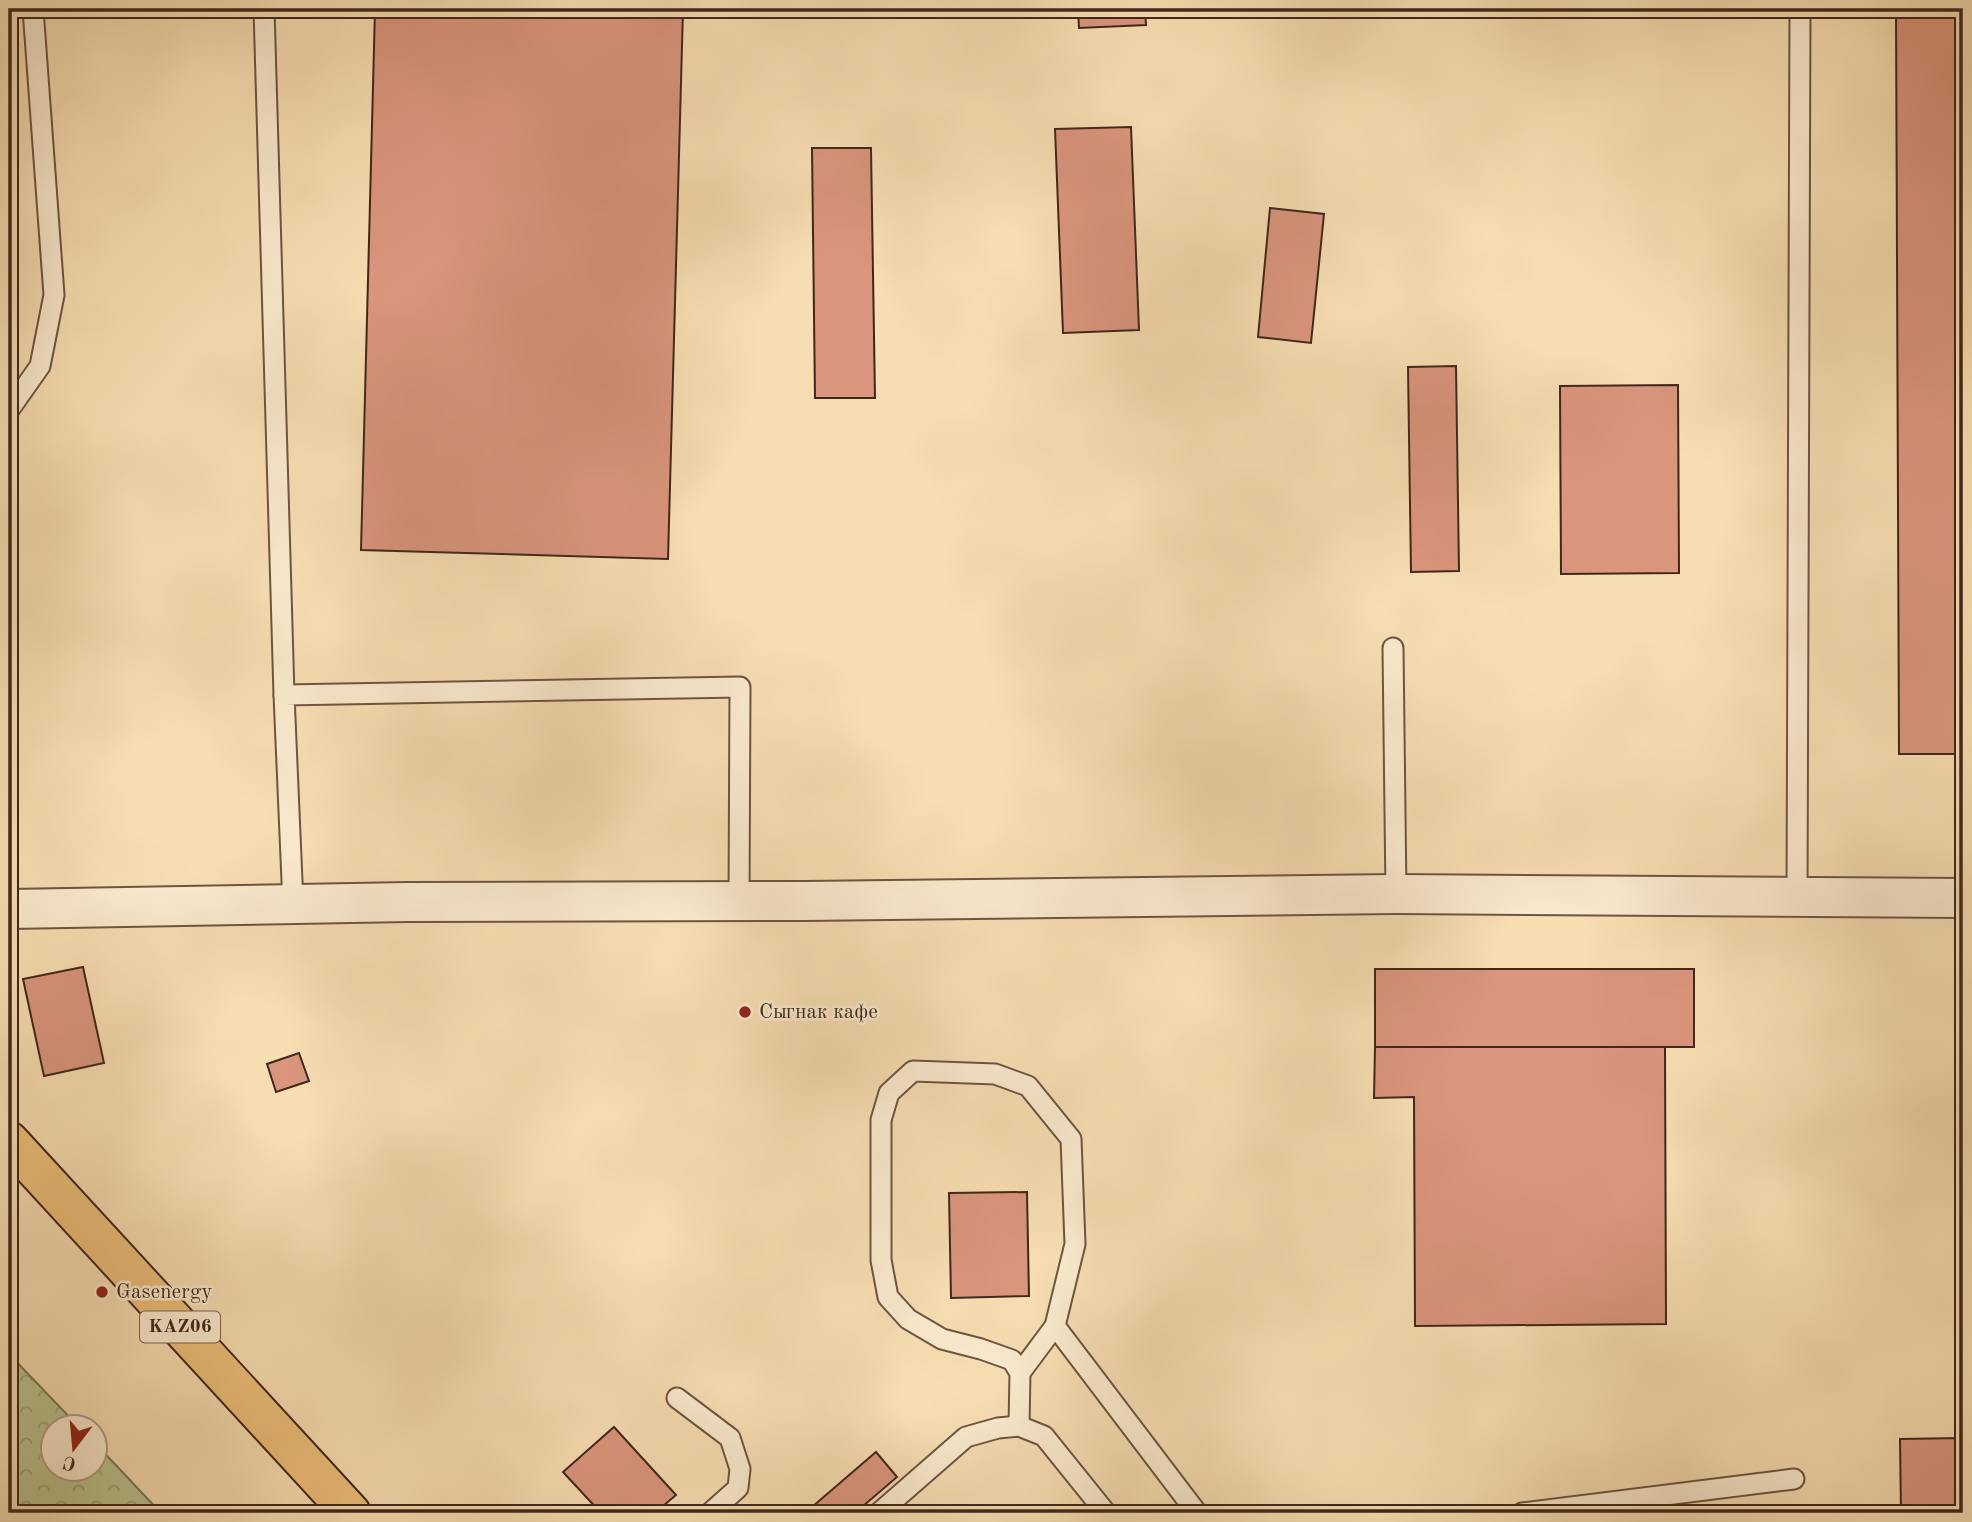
<svg xmlns="http://www.w3.org/2000/svg" width="1972" height="1522" font-family="'Old Standard TT',serif">
	<style>
		.park { fill: url(#park-crowns); stroke: #7c7456; stroke-width: 2 }
		.building { fill: #da957d; stroke: #40271c; stroke-width: 2 }
		.lines { fill: none; stroke-linecap: round; stroke-linejoin: round }
		.service-casing { stroke: #6e5442; stroke-width: 23 }
		.minor-casing { stroke: #6e5442; stroke-width: 42 }
		.primary-casing { stroke: #40271c; stroke-width: 42 }
		.service { stroke: #fae9cd; stroke-width: 19 }
		.minor { stroke: #fae9cd; stroke-width: 38 }
		.primary { stroke: #ecbe79; stroke-width: 38 }
		.poi-dot { fill: #8f2418; stroke: #fae9cd; stroke-width: 2.5 }
		.labels { text-anchor: middle; dominant-baseline: central; stroke-width: 5; stroke-linejoin: round; paint-order: stroke }
		.shield { fill: #fae9cd; stroke: #786151; stroke-width: 2 }
		.shield-label { font-size: 19px; font-weight: bold; fill: #40271c }
		.poi-label { font-size: 21px; fill: #40271c; stroke: #fae9cd; text-anchor: start }
	</style>
	<defs>
		<pattern id="park-crowns" width="20" height="18" patternUnits="userSpaceOnUse" patternTransform="scale(1.75)"><rect width="20" height="18" fill="#b9c28f"/><path d="M2 6a3 3 0 1 1 6 0M12 15a3 3 0 1 1 6 0" fill="none" stroke="#989e74"/></pattern>
	</defs>
	<rect width="100%" height="100%" fill="#f7ddb2"/>
	<filter id="stains"><feTurbulence type="fractalNoise" baseFrequency=".00286" numOctaves="4"/><feColorMatrix values="0 0 0 0 .2 0 0 0 0 .09 0 0 0 0 .02 0 0 0 .5 -.17"/></filter>
	<radialGradient id="worn" r=".72"><stop offset=".6" stop-color="#630" stop-opacity="0"/><stop offset="1" stop-color="#630" stop-opacity=".3"/></radialGradient>
	<path class="park" d="M 9,1354 L 79,1427 L 52,1428 L 52,1470 L 94,1470 L 95,1443 L 161,1513 L 9,1513 Z"/>
	<g class="building">
		<path d="M 375,9 L 683,9 L 668,559 L 361,550 Z"/>
		<path d="M 1078,9 L 1145,9 L 1146,25 L 1079,28 Z"/>
		<path d="M 1896,9 L 1963,9 L 1963,754 L 1899,754 Z"/>
		<path d="M 1131,127 L 1139,330 L 1063,333 L 1055,129 Z"/>
		<path d="M 812,148 L 871,148 L 875,398 L 815,398 Z"/>
		<path d="M 1270,208 L 1324,214 L 1311,343 L 1258,337 Z"/>
		<path d="M 1456,366 L 1459,571 L 1411,572 L 1408,367 Z"/>
		<path d="M 1678,385 L 1679,573 L 1561,574 L 1560,386 Z"/>
		<path d="M 83,967 L 104,1063 L 44,1076 L 23,979 Z"/>
		<rect x="1375" y="969" width="319" height="78"/>
		<path d="M 1375,1047 L 1665,1047 L 1666,1324 L 1415,1326 L 1414,1097 L 1374,1098 Z"/>
		<path d="M 299,1053 L 309,1081 L 276,1092 L 267,1064 Z"/>
		<path d="M 1027,1192 L 1029,1296 L 951,1298 L 949,1193 Z"/>
		<path d="M 614,1427 L 676,1495 L 655,1513 L 601,1513 L 563,1472 Z"/>
		<path d="M 1960,1438 L 1961,1513 L 1901,1513 L 1900,1439 Z"/>
		<path d="M 876,1452 L 897,1477 L 855,1513 L 805,1513 Z"/>
	</g>
	<g class="lines">
		<defs>
			<g id="service">
				<path d="M 264,9 L 284,695"/>
				<path d="M 9,410 L 40,366 L 54,295 L 33,9"/>
				<path d="M 1393,648 L 1396,894"/>
				<path d="M 1797,899 L 1800,9"/>
				<path d="M 293,904 L 284,695 L 740,687 L 739,901"/>
				<path d="M 1055,1326 L 1197,1513"/>
				<path d="M 677,1398 L 730,1438 L 740,1469 L 738,1488 L 710,1513"/>
				<path d="M 1019,1426 L 1020,1373 L 1055,1326 L 1075,1244 L 1071,1139 L 1028,1086 L 995,1074 L 913,1071 L 889,1093 L 881,1120 L 881,1260 L 888,1297 L 908,1319 L 942,1339 L 981,1349 L 1012,1360 L 1020,1373"/>
				<path d="M 879,1513 L 966,1437 L 998,1428 L 1019,1426 L 1044,1436 L 1106,1513"/>
				<path d="M 1522,1513 L 1794,1479"/>
			</g>
			<path id="minor" d="M 9,909 L 408,902 L 804,901 L 1396,894 L 1963,898"/>
			<path id="primary" d="M 9,1141 L 351,1513"/>
		</defs>
		<use href="#service" class="service-casing"/>
		<use href="#minor" class="minor-casing"/>
		<use href="#primary" class="primary-casing"/>
		<use href="#service" class="service"/>
		<use href="#minor" class="minor"/>
		<use href="#primary" class="primary"/>
	</g>
	<g class="poi-dot">
		<circle cx="745" cy="1012" r="7"/>
		<circle cx="102" cy="1292" r="7"/>
	</g>
	<g class="labels">
		<rect class="shield" x="140" y="1311.5" width="80" height="31" rx="5"/>
		<g class="shield-label">
			<text x="180" y="1327">KАZ06</text>
		</g>
		<g class="poi-label">
			<text x="759" y="1012">Сыгнак кафе</text>
			<text x="116" y="1292">Gasenergy</text>
		</g>
	</g>
	<rect width="1972" height="1522" fill="none" stroke="#f7ddb2" stroke-width="35"/>
	<rect x="10" y="10" width="1951" height="1501" fill="none" stroke="#40271c" stroke-width="3.5"/>
	<rect x="18" y="18" width="1937" height="1487" fill="none" stroke="#40271c" stroke-width="2"/>
	<g transform="translate(74 1448) rotate(196)"><circle r="33" fill="#fae9cd" stroke="#b09b86" stroke-width="2"/>
	<path d="M0-5L12 26L0 18L-12 26Z" fill="#8f2418"/>
	<text y="-10" font-size="19" font-weight="bold" text-anchor="middle" fill="#40271c">С</text>
	</g>
	<rect width="100%" height="100%" filter="url(#stains)"/>
	<rect width="100%" height="100%" fill="url(#worn)"/>
</svg>
